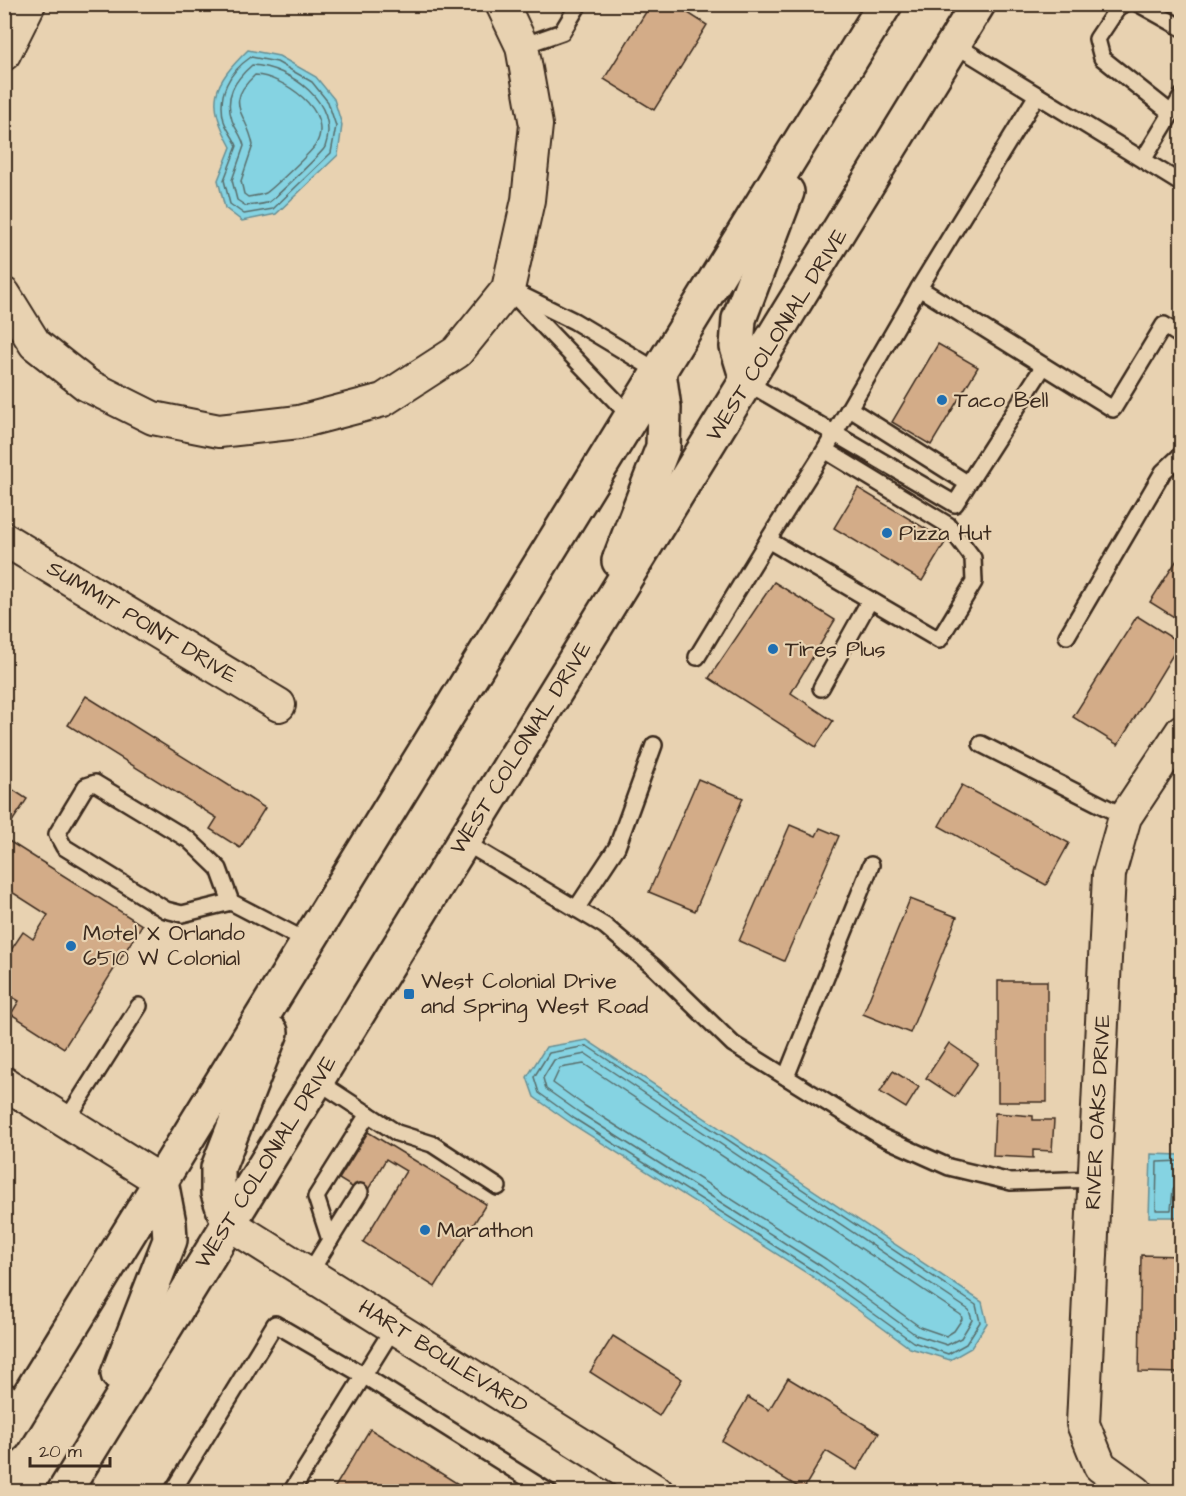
<svg xmlns="http://www.w3.org/2000/svg" width="1186" height="1496" font-family="'Architects Daughter',sans-serif">
	<style>
		.water { fill: #85d3e2; stroke: #678f94; stroke-width: 1.5 }
		.lines { fill: none; stroke-linecap: round; stroke-linejoin: round }
		.shore { stroke: #596e6c; stroke-width: 1.5 }
		.building { fill: #d3ac88; stroke: #3b2a1e; stroke-width: 1.5 }
		.service-casing { stroke: #3b2a1e; stroke-width: 20 }
		.minor-casing { stroke: #3b2a1e; stroke-width: 36 }
		.trunk-casing { stroke: #3b2a1e; stroke-width: 38 }
		.service { stroke: #e8d2b1; stroke-width: 15 }
		.minor { stroke: #e8d2b1; stroke-width: 32 }
		.trunk { stroke: #e8d2b1; stroke-width: 33 }
		.poi-dot { fill: #1f6fb2; stroke: #e8d2b1; stroke-width: 2 }
		.labels { text-anchor: middle; dominant-baseline: central; stroke-width: 4.5; stroke-linejoin: round; paint-order: stroke }
		.street-label { font-size: 22px; fill: #3b2a1e; stroke: #e8d2b1 }
		.poi-label { font-size: 22px; fill: #3b2a1e; stroke: #e8d2b1; text-anchor: start }
	</style>
	<rect width="100%" height="100%" fill="#e8d2b1"/>
	<filter id="ink" filterUnits="userSpaceOnUse"><feTurbulence type="fractalNoise" baseFrequency=".0167" numOctaves="2"/><feDisplacementMap in="SourceGraphic" scale="12" xChannelSelector="R" yChannelSelector="G"/><feConvolveMatrix kernelMatrix="1 2 1 2 8 2 1 2 1" color-interpolation-filters="sRGB"/></filter>
	<g filter="url(#ink)">
		<g class="water">
			<path d="M 248,50 L 279,56 L 316,77 L 334,99 L 342,125 L 338,155 L 276,214 L 242,221 L 225,208 L 218,180 L 231,147 C 206,101 212,85 248,50 Z"/>
			<path d="M 587,1040 L 982,1302 L 987,1323 L 971,1348 L 950,1360 L 910,1348 L 813,1277 L 572,1124 L 534,1097 L 527,1077 L 546,1047 Z"/>
			<path d="M 1151,1154 L 1180,1155 L 1178,1217 L 1149,1217 Z"/>
		</g>
		<g class="lines">
			<g class="shore">
				<path d="M 251,57 L 277,62 L 312,82 L 328,102 L 336,126 L 331,153 L 273,209 L 244,214 L 230,204 L 224,180 L 237,146 C 234,138 227,130 224,121 C 217,94 229,72 251,57 Z"/>
				<path d="M 252,65 C 290,67 341,103 325,147 C 324,151 274,199 269,202 C 263,205 253,205 246,206 L 237,200 L 232,180 L 244,146 C 242,136 235,129 232,120 C 224,96 235,80 252,65 Z"/>
				<path d="M 255,75 C 282,76 335,111 316,144 C 313,151 273,188 266,193 C 262,195 254,196 248,197 L 244,194 L 241,181 L 253,145 C 248,114 222,105 255,75 Z"/>
				<path d="M 587,1046 L 976,1305 L 980,1322 L 966,1344 L 948,1354 L 913,1342 L 817,1273 L 575,1119 L 539,1093 L 534,1077 L 549,1053 Z"/>
				<path d="M 586,1054 L 969,1310 L 972,1320 L 961,1338 L 947,1345 L 916,1335 L 821,1266 L 580,1113 L 546,1089 L 543,1078 L 554,1060 Z"/>
				<path d="M 584,1064 L 961,1315 L 962,1319 L 954,1331 L 946,1336 L 920,1327 L 826,1259 L 585,1106 L 553,1083 L 560,1068 Z"/>
				<path d="M 1182,1161 L 1157,1162 L 1156,1210 L 1171,1210 L 1173,1189 L 1182,1184"/>
			</g>
		</g>
		<g class="building">
			<path d="M 651,4 L 674,4 L 707,25 L 654,110 L 604,79 Z"/>
			<path d="M 938,344 L 978,367 L 931,445 L 892,422 Z"/>
			<path d="M 858,488 L 946,541 L 922,581 L 834,528 Z"/>
			<path d="M 1182,552 L 1182,622 L 1150,602 Z"/>
			<path d="M 774,582 L 835,620 L 791,693 L 833,721 L 816,747 L 709,678 Z"/>
			<path d="M 1137,616 L 1180,643 L 1118,745 L 1073,717 Z"/>
			<path d="M 86,696 L 265,808 L 240,848 L 210,829 L 217,818 L 68,725 Z"/>
			<path d="M 698,779 L 743,798 L 695,911 L 649,892 Z"/>
			<path d="M 4,784 L 27,799 L 4,834 Z"/>
			<path d="M 962,785 L 1069,843 L 1046,885 L 939,826 Z"/>
			<path d="M 790,825 L 816,836 L 820,828 L 839,836 L 784,961 L 739,941 Z"/>
			<path d="M 4,838 L 142,925 L 64,1048 L 11,1014 L 19,1001 L 4,992 L 4,954 L 7,956 L 23,932 L 33,939 L 48,915 L 4,887 Z"/>
			<path d="M 910,899 L 957,917 L 910,1033 L 863,1014 Z"/>
			<rect x="998" y="981" width="49" height="121"/>
			<path d="M 949,1043 L 978,1063 L 955,1097 L 926,1078 Z"/>
			<path d="M 893,1071 L 919,1087 L 906,1108 L 880,1092 Z"/>
			<path d="M 995,1113 L 1033,1116 L 1033,1120 L 1054,1120 L 1052,1151 L 1033,1150 L 1033,1158 L 993,1156 Z"/>
			<path d="M 368,1132 L 486,1204 L 435,1287 L 363,1242 L 406,1171 L 386,1159 L 365,1195 L 339,1179 Z"/>
			<path d="M 1141,1255 L 1182,1256 L 1182,1373 L 1139,1372 Z"/>
			<path d="M 613,1336 L 682,1379 L 659,1416 L 590,1372 Z"/>
			<path d="M 788,1378 L 879,1433 L 857,1470 L 826,1451 L 803,1490 L 722,1441 L 748,1397 L 769,1410 Z"/>
			<path d="M 370,1429 L 471,1492 L 332,1492 Z"/>
		</g>
		<g class="lines">
			<defs>
				<g id="service">
					<path d="M 1124,4 L 1119,6 L 1097,39 L 1102,58 L 1171,113"/>
					<path d="M 1139,4 L 1182,28"/>
					<path d="M 954,44 L 1182,184"/>
					<path d="M 522,46 L 562,32 L 579,4"/>
					<path d="M 1143,160 L 1182,96"/>
					<path d="M 919,288 L 1037,95"/>
					<path d="M 508,289 L 631,417"/>
					<path d="M 517,293 L 574,321 L 659,372"/>
					<path d="M 748,383 L 955,504 L 1043,367"/>
					<path d="M 850,409 L 967,483"/>
					<path d="M 825,450 L 948,525 L 973,558 L 974,582 L 939,640 L 768,540 L 825,450 L 919,288 L 1113,409 L 1164,325 L 1182,337"/>
					<path d="M 1067,636 L 1163,472 L 1182,454"/>
					<path d="M 697,657 L 768,540"/>
					<path d="M 821,688 L 870,600"/>
					<path d="M 981,744 L 1125,817"/>
					<path d="M 464,842 L 605,926 L 655,968 L 733,1044 L 882,1137 L 949,1167 L 1011,1182 L 1094,1179"/>
					<path d="M 231,902 L 219,869 L 189,840 L 95,783 L 86,786 L 57,834 L 64,847 L 166,910 L 182,914 L 231,902 L 308,942"/>
					<path d="M 576,909 L 617,847 L 654,745"/>
					<path d="M 786,1077 L 871,865"/>
					<path d="M 316,1080 L 397,1133 L 432,1144 L 498,1187"/>
					<path d="M 66,1121 L 139,1006"/>
					<path d="M 330,1240 L 360,1192"/>
					<path d="M 309,1274 L 330,1240 L 316,1197 L 368,1114"/>
					<path d="M 4,1390 L 25,1403"/>
					<path d="M 172,1492 L 275,1324 L 363,1375 L 549,1492"/>
					<path d="M 291,1492 L 394,1327"/>
				</g>
				<g id="minor">
					<path d="M 4,54 L 29,4"/>
					<path d="M 4,294 L 35,344 L 87,385 L 153,418 L 219,431 L 299,422 L 383,400 L 457,352 L 508,289 L 528,200 L 536,125 L 522,46 L 502,4"/>
					<path d="M 4,539 L 279,705"/>
					<path d="M 4,1083 L 161,1181"/>
					<path d="M 228,1223 L 657,1492"/>
					<path d="M 1136,1492 L 1100,1466 L 1083,1424 L 1109,874 L 1125,817 L 1182,731"/>
				</g>
				<g id="trunk">
					<path d="M 748,383 L 737,347 L 739,319 L 787,192"/>
					<path d="M 619,561 L 663,447 L 664,408 L 659,372"/>
					<path d="M 228,1223 L 218,1193 L 218,1168 L 271,1032"/>
					<path d="M 118,1374 L 170,1240 L 169,1223 L 161,1181"/>
					<path d="M 4,1436 L 885,4"/>
					<path d="M 64,1492 L 978,4"/>
				</g>
			</defs>
			<use href="#service" class="service-casing"/>
			<use href="#minor" class="minor-casing"/>
			<use href="#trunk" class="trunk-casing"/>
			<use href="#service" class="service"/>
			<use href="#minor" class="minor"/>
			<use href="#trunk" class="trunk"/>
		</g>
	</g>
	<g class="poi-dot">
		<circle cx="942" cy="400" r="6"/>
		<circle cx="887" cy="533" r="6"/>
		<circle cx="773" cy="649" r="6"/>
		<circle cx="71" cy="946" r="6"/>
		<rect x="403" y="988" width="12" height="12" rx="3"/>
		<circle cx="425" cy="1230" r="6"/>
	</g>
	<g class="labels">
		<g class="street-label">
			<text transform="translate(777 335) rotate(-58)">WEST COLONIAL DRIVE</text>
			<text transform="translate(142 622) rotate(31)">SUMMIT POINT DRIVE</text>
			<text transform="translate(521 748) rotate(-58)">WEST COLONIAL DRIVE</text>
			<text transform="translate(1098 1112) rotate(-87)">RIVER OAKS DRIVE</text>
			<text transform="translate(266 1162) rotate(-58)">WEST COLONIAL DRIVE</text>
			<text transform="translate(443 1357) rotate(32)">HART BOULEVARD</text>
		</g>
		<g class="poi-label">
			<text x="954" y="400">Taco Bell</text>
			<text x="899" y="533">Pizza Hut</text>
			<text x="785" y="649">Tires Plus</text>
			<text x="83" y="933">Motel X Orlando<tspan x="83" dy="25">6510 W Colonial</tspan></text>
			<text x="421" y="981">West Colonial Drive<tspan x="421" dy="25">and Spring West Road</tspan></text>
			<text x="437" y="1230">Marathon</text>
		</g>
	</g>
	<rect width="1186" height="1496" fill="none" stroke="#e8d2b1" stroke-width="24"/>
	<rect x="12" y="12" width="1162" height="1472" fill="none" stroke="#3b2a1e" stroke-width="2" filter="url(#ink)"/>
	<path d="M30 1457v9h80v-9" fill="none" stroke="#3b2a1e" stroke-width="3"/>
	<text x="39" y="1457" font-size="18" fill="#3b2a1e" stroke="#e8d2b1" stroke-width="4.5" paint-order="stroke">20 m</text>
</svg>
